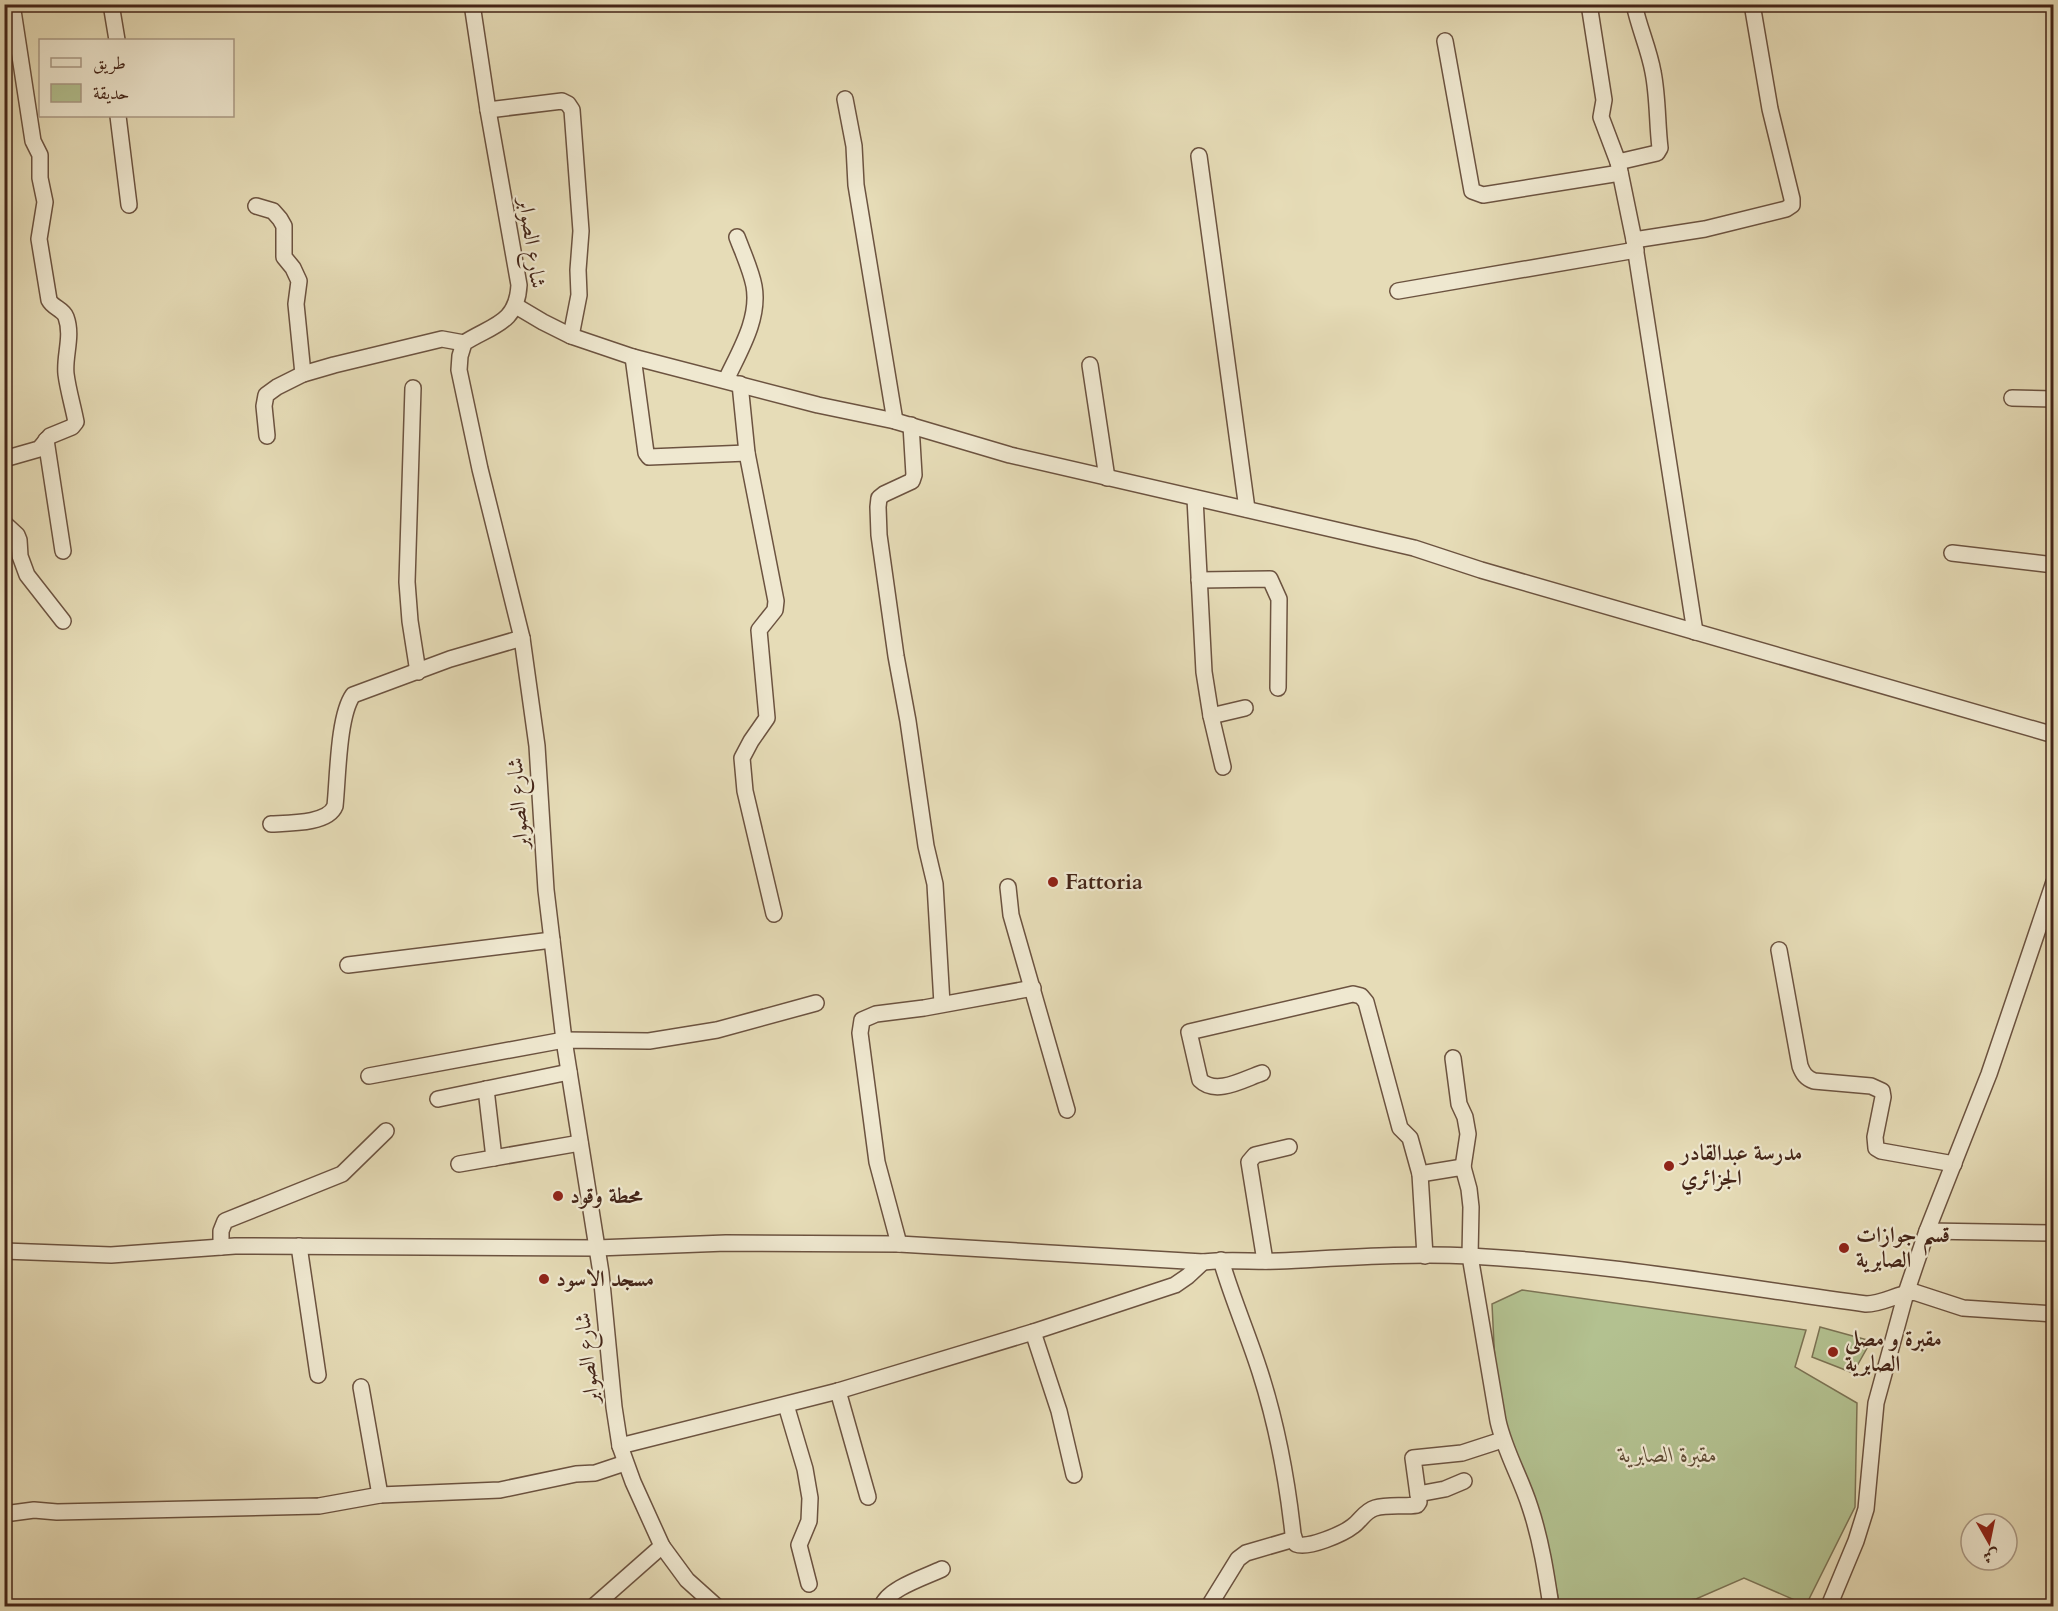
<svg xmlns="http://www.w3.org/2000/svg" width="2058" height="1611" font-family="Cardo,Amiri,serif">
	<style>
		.green { fill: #b3c190; stroke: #7c7354; stroke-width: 1.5 }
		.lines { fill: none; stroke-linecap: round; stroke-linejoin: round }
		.minor-casing { stroke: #6c5340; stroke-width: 18 }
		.minor { stroke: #efe8d0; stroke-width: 15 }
		.poi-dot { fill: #8f2418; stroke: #efe8d0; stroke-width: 2 }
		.labels { text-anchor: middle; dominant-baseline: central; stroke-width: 4.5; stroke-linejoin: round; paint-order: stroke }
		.street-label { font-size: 22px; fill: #442518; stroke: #efe8d0 }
		.poi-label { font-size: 22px; font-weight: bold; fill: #442518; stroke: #efe8d0; text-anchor: start }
		.park-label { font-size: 22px; font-style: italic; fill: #604c36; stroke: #efe8d0 }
	</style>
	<rect width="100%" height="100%" fill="#e6dcb7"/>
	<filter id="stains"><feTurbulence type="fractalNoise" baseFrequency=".00333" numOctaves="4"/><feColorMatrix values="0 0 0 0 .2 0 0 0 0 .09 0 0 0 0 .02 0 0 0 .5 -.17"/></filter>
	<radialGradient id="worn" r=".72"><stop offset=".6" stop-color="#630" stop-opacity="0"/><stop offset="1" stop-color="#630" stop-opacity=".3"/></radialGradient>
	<g class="green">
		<path d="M 1522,1290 L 1806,1330 L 1795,1367 L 1857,1403 L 1855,1507 L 1806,1605 L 1744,1578 L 1696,1599 L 1653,1606 L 1560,1606 L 1547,1546 L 1498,1425 L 1492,1304 Z"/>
		<path d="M 1820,1327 L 1871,1341 L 1853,1373 L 1812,1357 Z"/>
	</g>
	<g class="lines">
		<defs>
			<g id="minor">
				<path d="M 111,4 L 117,40"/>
				<path d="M 472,4 L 488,110 L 519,285 C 517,324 492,325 464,343 L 460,356 L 459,370 L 480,469 L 522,638 L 537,746 L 546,890 L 564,1040 L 601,1273 L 614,1407 L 620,1446 L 633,1482 L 662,1546 L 687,1580 L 716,1606"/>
				<path d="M 1589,4 L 1604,100 L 1601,117 L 1618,162 L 1634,240 L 1695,632"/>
				<path d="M 1445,41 L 1472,191 L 1483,195 L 1620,173"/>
				<path d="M 845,99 L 854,146 L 856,185 L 895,421"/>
				<path d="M 488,110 L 562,101 L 568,104 L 572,110 L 581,231 L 578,270 L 579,295 L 571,336"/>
				<path d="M 118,116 L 129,205"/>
				<path d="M 1199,156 L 1247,509"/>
				<path d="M 1618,162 L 1657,153 L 1660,148 C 1657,123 1658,97 1653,72 C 1649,49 1639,28 1634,4"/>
				<path d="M 256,206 L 273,211 L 280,219 L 284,226 L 284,257 L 293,268 L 299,281 L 296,304 L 303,374"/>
				<path d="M 1634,240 L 1705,229 L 1786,209 L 1792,205 L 1792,199 L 1770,109 L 1752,4"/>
				<path d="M 1398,291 L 1636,250"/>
				<path d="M 516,306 L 543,322 L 571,336 L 633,357 L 818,405 L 895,421 L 1010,455 L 1414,548 L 1481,570 L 2054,735"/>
				<path d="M 633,357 L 646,453 L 649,457 L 747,453"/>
				<path d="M 1090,365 L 1107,478"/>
				<path d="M 726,380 C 739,352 760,319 754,286 C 751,270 743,253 737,237"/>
				<path d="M 740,384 L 747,453 L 776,601 L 775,610 L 759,630 L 767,718 L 751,741 L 742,758 L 745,791 L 774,914"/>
				<path d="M 413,388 L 407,582 L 410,621 L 418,672"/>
				<path d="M 2012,398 L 2054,399"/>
				<path d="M 911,425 L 914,475 L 912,481 L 884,494 L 879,498 L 878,507 L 879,535 L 896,656 L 908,721 L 926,846 L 935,884 L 942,1004"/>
				<path d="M 267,436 L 264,406 L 266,395 L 277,387 L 303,374 L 334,365 L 442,339 L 464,343"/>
				<path d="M 46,440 L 63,551"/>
				<path d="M 4,459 L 39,449 L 50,436 L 72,427 L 76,422 C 73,406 68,390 66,374 C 64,356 73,336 66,317 C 63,309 53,308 49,300 L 39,239 L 45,202 L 40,178 L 40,155 L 33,141 L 12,4"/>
				<path d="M 1195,498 L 1204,672 L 1211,716 L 1223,767"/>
				<path d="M 4,523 L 17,535 L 19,540 L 20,556 L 27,575 L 63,621"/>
				<path d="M 1952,553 L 2054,565"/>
				<path d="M 1199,580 L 1270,579 L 1279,599 L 1278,688"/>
				<path d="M 1211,716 L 1245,708"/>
				<path d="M 271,824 C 289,823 328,824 335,806 C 338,778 338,716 353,695 L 450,659 L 522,638"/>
				<path d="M 1008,887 L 1011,915 L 1067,1110"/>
				<path d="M 1779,950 L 1800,1066 C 1803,1074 1806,1078 1814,1081 L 1871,1086 L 1882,1091 L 1883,1097 L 1875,1137 L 1876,1148 L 1881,1151 L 1954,1164"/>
				<path d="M 348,965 L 552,940"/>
				<path d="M 1453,1058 L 1459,1104 L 1465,1117 L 1468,1134 L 1463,1167"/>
				<path d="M 1262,1073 C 1244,1079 1216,1096 1200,1080 L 1189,1032 L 1353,994 L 1361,996 L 1366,1002 L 1400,1128 L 1410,1138 L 1420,1174"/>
				<path d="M 369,1076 L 564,1040 L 649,1041 L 717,1030 L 816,1003"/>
				<path d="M 486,1089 L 494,1158"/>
				<path d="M 438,1099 L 569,1072"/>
				<path d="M 459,1164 L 580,1143"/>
				<path d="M 1927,1231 L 2054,1233"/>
				<path d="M 899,1244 L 877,1162 L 860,1033 L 862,1020 L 876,1014 L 924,1008 L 1033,988"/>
				<path d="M 299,1246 L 318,1375"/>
				<path d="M 221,1247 L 221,1231 L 225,1221 L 342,1174 L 386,1131"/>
				<path d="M 4,1251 L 111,1255 L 235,1246 L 597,1248 L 726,1243 L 899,1244 L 1203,1262 C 1228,1259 1254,1262 1279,1261 C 1343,1258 1406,1253 1470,1256 C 1602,1263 1734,1286 1866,1304 C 1883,1304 1896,1294 1914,1292 L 1963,1308 L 2054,1314"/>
				<path d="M 1425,1256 L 1420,1174 L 1463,1167 L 1469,1189 L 1471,1207 L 1470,1256 L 1498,1421 C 1505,1452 1521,1478 1530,1507 C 1541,1540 1546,1573 1551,1606"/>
				<path d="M 1221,1260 C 1232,1298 1248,1334 1260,1372 C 1277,1425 1287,1479 1293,1534 L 1296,1544 C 1308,1549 1343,1534 1353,1526 C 1361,1520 1365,1511 1375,1508 C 1388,1504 1404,1507 1417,1505 L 1419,1502 L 1413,1458 L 1462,1453 L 1502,1440"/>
				<path d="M 1265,1261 L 1249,1162 L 1255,1155 L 1289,1147"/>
				<path d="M 1033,1332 L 1059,1411 L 1074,1475"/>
				<path d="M 361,1387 L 380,1495"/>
				<path d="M 838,1391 L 868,1497"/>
				<path d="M 786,1405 L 805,1469 L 810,1498 L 809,1521 L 799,1545 L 809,1584"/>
				<path d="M 620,1446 L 838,1391 L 1033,1332 L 1175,1285 L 1188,1276 L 1203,1262"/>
				<path d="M 1418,1494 L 1445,1489 L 1464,1481"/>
				<path d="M 4,1514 L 34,1510 L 57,1512 L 319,1506 L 380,1495 L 500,1490 L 576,1474 L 595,1473 L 625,1463"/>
				<path d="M 594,1606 L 662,1546"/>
				<path d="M 882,1606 C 887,1589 925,1577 942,1569"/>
				<path d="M 1209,1606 L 1238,1559 L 1246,1553 L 1294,1539"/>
				<path d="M 1829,1606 L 1856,1541 L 1866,1509 L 1876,1403 L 1906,1293 L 1927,1231 L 1989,1074 L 2054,882"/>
			</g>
		</defs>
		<use href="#minor" class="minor-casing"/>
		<use href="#minor" class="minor"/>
	</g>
	<g class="poi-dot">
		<circle cx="1053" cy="882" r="6"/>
		<circle cx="1669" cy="1166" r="6"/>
		<circle cx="558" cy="1196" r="6"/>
		<circle cx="1844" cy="1248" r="6"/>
		<circle cx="544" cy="1279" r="6"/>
		<circle cx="1833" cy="1352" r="6"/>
	</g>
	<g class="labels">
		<g class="street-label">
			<text transform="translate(532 243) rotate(82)">شارع الصوابر</text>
			<text transform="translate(518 803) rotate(-94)">شارع الصوابر</text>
			<text transform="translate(587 1358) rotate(-96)">شارع الصوابر</text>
		</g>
		<g class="poi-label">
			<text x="1065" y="882">Fattoria</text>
			<text x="1681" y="1153">مدرسة عبدالقادر<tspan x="1681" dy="25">الجزائري</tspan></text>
			<text x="570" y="1196">محطة وقود</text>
			<text x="1856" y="1235">قسم جوازات<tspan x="1856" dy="25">الصابرية</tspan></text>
			<text x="556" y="1279">مسجد الاسود</text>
			<text x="1845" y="1339">مقبرة و مصلى<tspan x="1845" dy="25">الصابرية</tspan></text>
		</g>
		<g class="park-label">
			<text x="1668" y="1455">مقبرة الصابرية</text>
		</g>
	</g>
	<rect width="2058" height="1611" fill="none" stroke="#e6dcb7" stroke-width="24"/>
	<rect x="6" y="6" width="2046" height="1599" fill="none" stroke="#442518" stroke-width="3"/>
	<rect x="12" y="12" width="2034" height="1587" fill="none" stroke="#442518" stroke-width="1.5"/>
	<rect x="39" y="39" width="195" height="78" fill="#efe8d0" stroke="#ab9a86" stroke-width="1.5"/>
	<rect x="51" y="58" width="30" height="9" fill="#efe8d0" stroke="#ab9a86" stroke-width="1.5"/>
	<text x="93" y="69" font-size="18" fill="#442518">طريق</text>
	<rect x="51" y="84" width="30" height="18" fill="#b3c190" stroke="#ab9a86" stroke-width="1.5"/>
	<text x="93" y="99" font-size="18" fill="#442518">حديقة</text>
	<g transform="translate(1989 1542) rotate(171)"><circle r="28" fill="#efe8d0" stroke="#ab9a86" stroke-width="1.5"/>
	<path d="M0-4.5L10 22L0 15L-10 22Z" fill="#8f2418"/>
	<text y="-9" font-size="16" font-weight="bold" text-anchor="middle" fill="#442518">ش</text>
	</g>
	<rect width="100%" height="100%" filter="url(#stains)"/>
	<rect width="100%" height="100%" fill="url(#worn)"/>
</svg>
